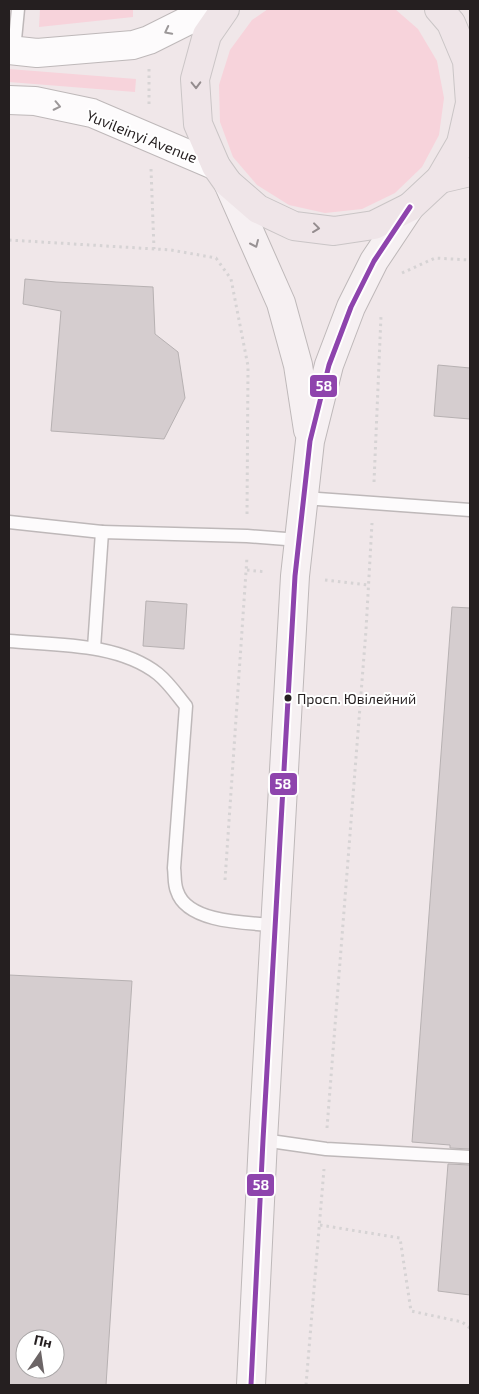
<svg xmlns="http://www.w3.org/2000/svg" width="479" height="1394" font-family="'Exo 2',sans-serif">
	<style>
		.green { fill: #f7d3db }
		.building { fill: #d5cdcf; stroke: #b7b1b2; fill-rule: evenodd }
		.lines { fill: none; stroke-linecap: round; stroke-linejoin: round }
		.service-casing { stroke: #beb8b9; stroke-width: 15 }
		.tertiary-casing { stroke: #beb8b9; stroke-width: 30 }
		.secondary-casing { stroke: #beb8b9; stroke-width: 30 }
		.primary-casing { stroke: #cac5c6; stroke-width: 30 }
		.path { stroke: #d6d3d4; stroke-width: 3; stroke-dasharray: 2.5 4; stroke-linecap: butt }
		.service { stroke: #fdfbfc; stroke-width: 12 }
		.tertiary { stroke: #fdfbfc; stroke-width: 28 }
		.secondary { stroke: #f6f0f2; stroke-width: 28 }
		.primary { stroke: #efe5e8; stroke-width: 28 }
		.bus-1-casing { stroke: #fff; stroke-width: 9 }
		.bus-1 { stroke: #8e44ad; stroke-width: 5 }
		.oneway { stroke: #9c9899 }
		.oneway2 { stroke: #948c8e }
		.oneway3 { stroke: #989294 }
		.bus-dot { fill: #251f20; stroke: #fff; stroke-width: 2 }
		.labels { text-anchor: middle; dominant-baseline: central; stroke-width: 4; stroke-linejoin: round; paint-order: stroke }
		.bus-label { font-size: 14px; fill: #251f20; stroke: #fff; text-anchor: start }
		.street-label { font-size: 15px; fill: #251f20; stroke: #fff }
		.line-badge { stroke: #fff; stroke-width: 2 }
		.badge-label { font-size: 14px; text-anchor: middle; font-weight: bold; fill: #fff }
	</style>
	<rect width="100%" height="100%" fill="#f0e7e9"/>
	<g class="green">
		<path d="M 40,9 L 133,9 L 133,17 L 39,27 Z"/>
		<path d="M 268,9 L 395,9 L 418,29 L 437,61 L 444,98 L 439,135 L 422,167 L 395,193 L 362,209 L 325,213 L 289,205 L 257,185 L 233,157 L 220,122 L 219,85 L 230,50 L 252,20 Z"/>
		<path d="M 9,69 L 136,79 L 135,92 L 9,82 Z"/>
	</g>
	<g class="building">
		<path d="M 25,279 L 56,282 L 153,287 L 155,334 L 178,352 L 185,398 L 164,439 L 51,431 L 61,311 L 23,304 Z"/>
		<path d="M 438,365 L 470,368 L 470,419 L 434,416 Z"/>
		<path d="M 146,601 L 187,604 L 184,649 L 143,646 Z"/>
		<path d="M 452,607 L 470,608 L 470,1149 L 450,1148 L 450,1145 L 412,1142 Z"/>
		<path d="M 9,975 L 132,981 L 106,1385 L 9,1385 ZM 25,1339 L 55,1339 L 55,1369 L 25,1369 Z"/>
		<path d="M 448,1164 L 470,1165 L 470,1295 L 438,1291 Z"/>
	</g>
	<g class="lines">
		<defs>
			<g id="service">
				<path d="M 14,50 L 18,9"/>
				<path d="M 304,498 L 470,510"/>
				<path d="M 9,522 L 102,532"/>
				<path d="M 9,641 C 56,645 119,643 158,674 C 169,683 177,695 186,706 L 174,868 C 175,875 174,884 177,891 C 187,923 247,923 275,925"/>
				<path d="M 94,648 L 102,532 L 247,536 L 299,540"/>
				<path d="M 263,1140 L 326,1149 L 470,1157"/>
			</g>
			<g id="tertiary">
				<path d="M 9,50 L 37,53 L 133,45 L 149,40 L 211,9"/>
				<path d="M 9,100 L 35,101 L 92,113 L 216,166"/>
			</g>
			<g id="secondary">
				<path d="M 228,183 L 281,303 L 298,365 L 308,430"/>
				<path d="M 251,1385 L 263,1140 L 295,576 L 310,441 L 329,365 L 351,307 L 374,261 L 410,207"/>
			</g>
			<g id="primary">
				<path d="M 225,9 L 207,35 L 195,79 L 198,124 L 216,166 L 228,183 L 258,209 L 294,226 L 334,231 L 374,225 L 410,207 L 440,179 L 461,143 L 470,103 L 467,61 L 451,23 L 439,9"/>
				<path d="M 440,179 L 470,172"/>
			</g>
		</defs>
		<use href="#service" class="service-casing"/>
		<use href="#tertiary" class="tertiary-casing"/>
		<use href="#secondary" class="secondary-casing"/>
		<use href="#primary" class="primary-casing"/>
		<g class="path">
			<path d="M 149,69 L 149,106"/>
			<path d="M 151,169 L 154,249"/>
			<path d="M 9,240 L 171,250 L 216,258 L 231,279 L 248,366 L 247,516"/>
			<path d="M 402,273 L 435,258 L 470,260"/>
			<path d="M 374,482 L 381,316"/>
			<path d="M 247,570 L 266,572"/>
			<path d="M 325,580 L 368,585"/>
			<path d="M 225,880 L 247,557"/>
			<path d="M 327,1128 L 366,630 L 372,523"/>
			<path d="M 320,1225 L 400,1238 L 411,1311 L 462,1322 L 470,1328"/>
			<path d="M 306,1385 L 324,1169"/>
		</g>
		<use href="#service" class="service"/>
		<use href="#tertiary" class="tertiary"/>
		<use href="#secondary" class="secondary"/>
		<use href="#primary" class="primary"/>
		<defs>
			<path id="bus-1" d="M 251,1385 L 263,1140 L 295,576 L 310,441 L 329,365 L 351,307 L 374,261 L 410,207"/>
		</defs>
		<use href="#bus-1" class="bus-1-casing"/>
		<use href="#bus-1" class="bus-1"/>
	</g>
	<defs><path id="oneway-chevron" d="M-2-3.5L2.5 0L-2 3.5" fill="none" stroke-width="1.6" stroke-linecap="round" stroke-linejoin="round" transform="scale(1.25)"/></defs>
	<g class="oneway">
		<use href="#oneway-chevron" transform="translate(168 31) rotate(153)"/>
		<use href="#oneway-chevron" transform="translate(57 106) rotate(12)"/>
	</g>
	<g class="oneway2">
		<use href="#oneway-chevron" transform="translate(196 85) rotate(89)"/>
		<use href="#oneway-chevron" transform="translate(316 228) rotate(7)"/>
	</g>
	<use class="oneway3" href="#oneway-chevron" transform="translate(255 244) rotate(66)"/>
	<circle class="bus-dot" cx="288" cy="698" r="4.5"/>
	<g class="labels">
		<g class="bus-label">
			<text x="297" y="698">Просп. Ювілейний</text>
		</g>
		<g class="street-label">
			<text transform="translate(142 136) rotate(22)">Yuvileinyi Avenue</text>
		</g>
	</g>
	<g class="line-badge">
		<rect x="309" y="374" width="29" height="24" rx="5" fill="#8e44ad"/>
		<rect x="269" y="772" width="29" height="24" rx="5" fill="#8e44ad"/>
		<rect x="246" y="1173" width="29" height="24" rx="5" fill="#8e44ad"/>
	</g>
	<g class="badge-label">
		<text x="324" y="391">58</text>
		<text x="283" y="789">58</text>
		<text x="261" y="1190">58</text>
	</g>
	<rect width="479" height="1394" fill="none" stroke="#251f20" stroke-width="20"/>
	<g transform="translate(40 1354) rotate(13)"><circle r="24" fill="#ffffff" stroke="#a8a5a6"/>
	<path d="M0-4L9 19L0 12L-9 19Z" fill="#6c6566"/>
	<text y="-8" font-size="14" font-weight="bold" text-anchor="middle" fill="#251f20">Пн</text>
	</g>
</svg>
